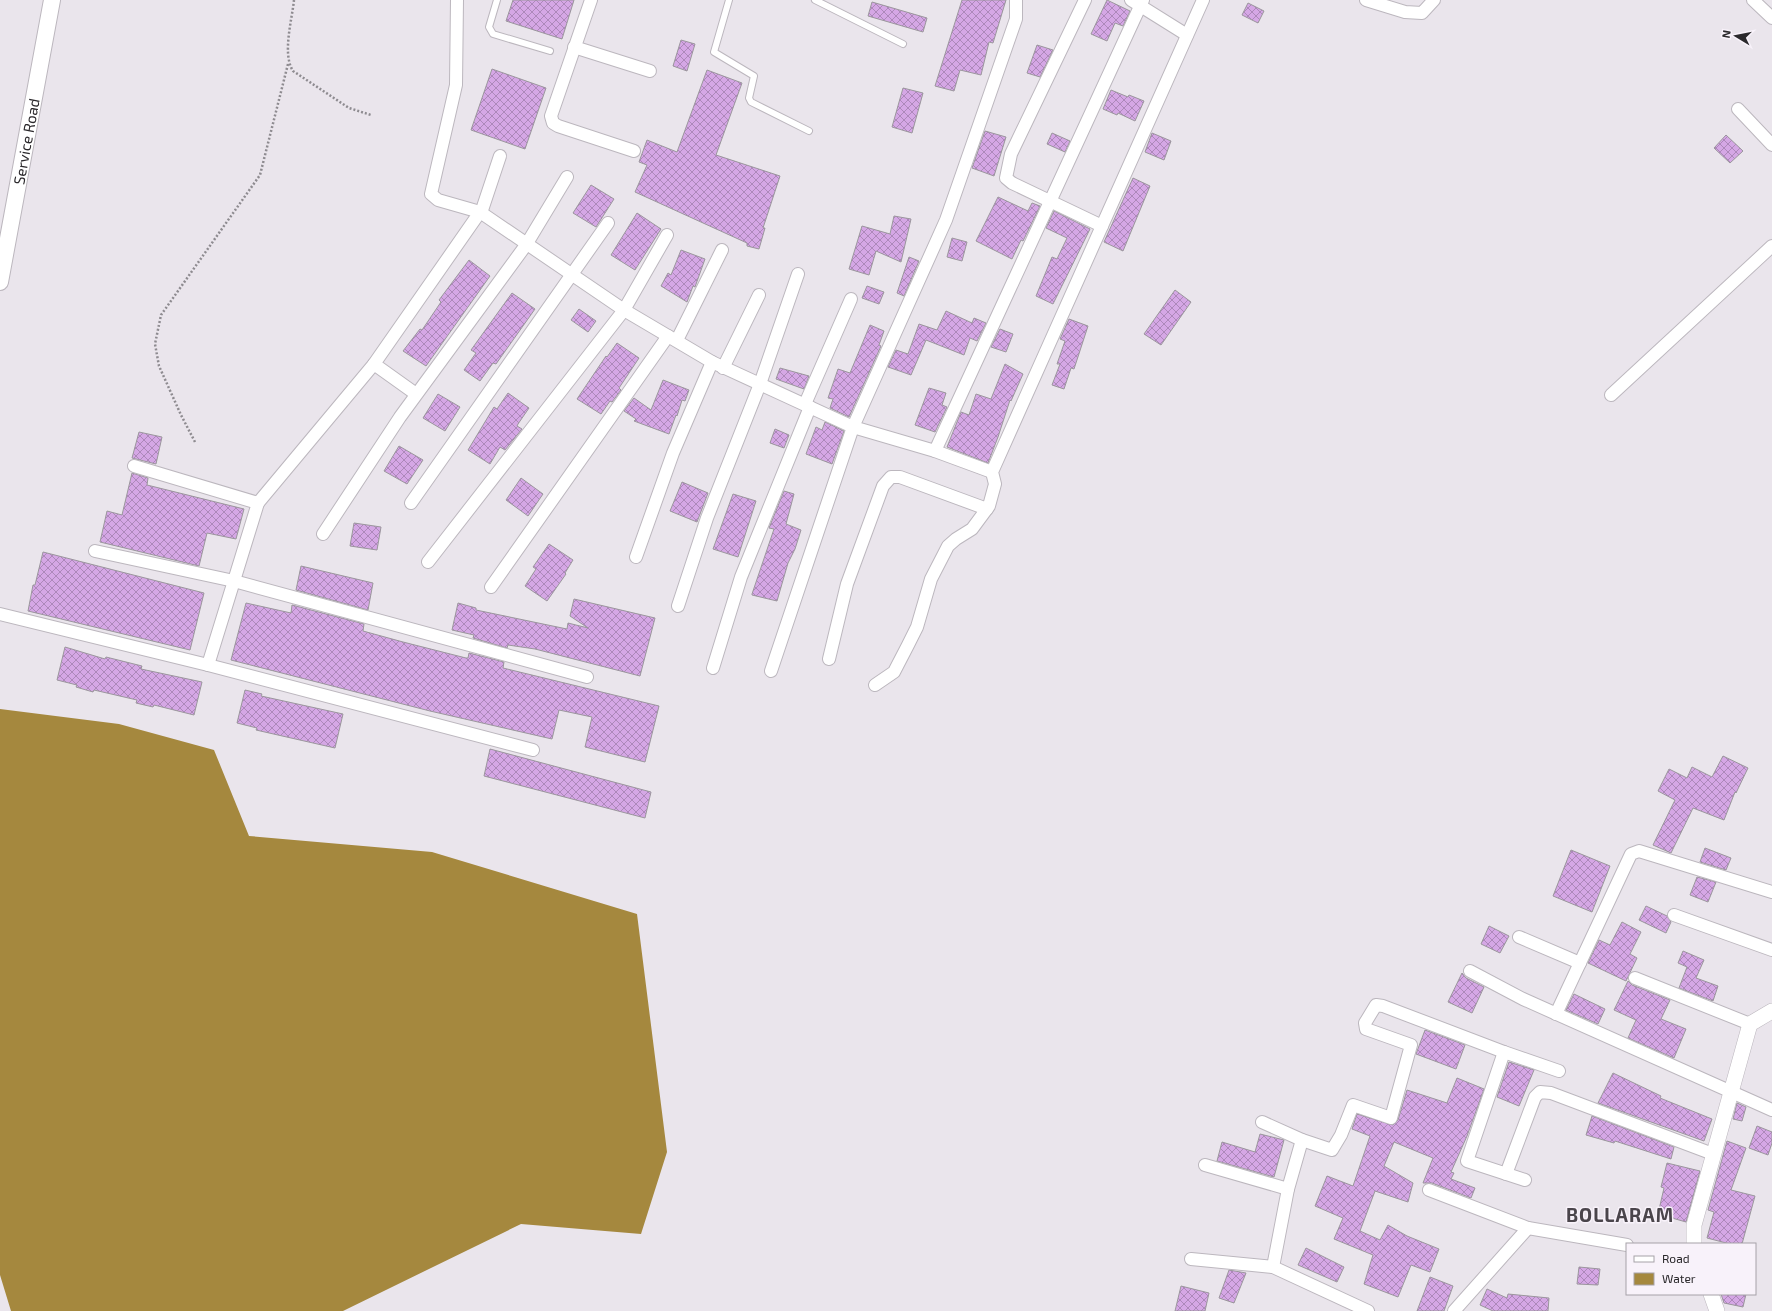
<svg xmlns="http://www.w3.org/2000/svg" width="1772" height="1311" font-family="'Exo 2',sans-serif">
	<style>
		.water { fill: #a5883e }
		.building { fill: url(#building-cross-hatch); stroke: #9b969d }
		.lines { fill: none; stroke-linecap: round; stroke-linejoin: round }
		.service-casing { stroke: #bcb7be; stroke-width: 8 }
		.minor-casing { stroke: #bcb7be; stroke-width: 14 }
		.tertiary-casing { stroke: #bcb7be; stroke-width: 16 }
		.secondary-casing { stroke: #bcb7be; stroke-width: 18 }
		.path { stroke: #8e8b90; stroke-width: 2.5; stroke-dasharray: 2 2; stroke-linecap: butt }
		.service { stroke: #fff; stroke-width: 6 }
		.minor { stroke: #fff; stroke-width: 12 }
		.tertiary { stroke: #fff; stroke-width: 15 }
		.secondary { stroke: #fff; stroke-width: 16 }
		.labels { text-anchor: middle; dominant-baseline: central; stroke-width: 3; stroke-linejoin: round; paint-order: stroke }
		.street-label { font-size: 15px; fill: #2b292c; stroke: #f8f2fa }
		.district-label { font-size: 19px; font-weight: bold; letter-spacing: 1px; fill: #4a454b; stroke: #f8f2fa }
	</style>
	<defs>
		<pattern id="building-cross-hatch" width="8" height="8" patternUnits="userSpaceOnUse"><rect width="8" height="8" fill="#d5a7e5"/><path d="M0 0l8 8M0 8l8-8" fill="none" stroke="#ad88ba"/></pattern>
	</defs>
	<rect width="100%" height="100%" fill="#eae5ec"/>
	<path class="water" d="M 0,709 L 119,724 L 214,750 L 249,836 L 432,852 L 637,914 L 667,1152 L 641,1234 L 521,1224 L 343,1311 L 11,1311 L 0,1275 Z"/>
	<g class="building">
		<path d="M 513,0 L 574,0 L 562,39 L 506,21 Z"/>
		<path d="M 962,0 L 1006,0 L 993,43 L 989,42 L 981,75 L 960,70 L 954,91 L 935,86 Z"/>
		<path d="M 1107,0 L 1130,11 L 1123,26 L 1115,23 L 1107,41 L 1091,34 Z"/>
		<path d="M 872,2 L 927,18 L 923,32 L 868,16 Z"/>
		<path d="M 1248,3 L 1264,11 L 1258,23 L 1242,15 Z"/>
		<path d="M 681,40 L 695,44 L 687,71 L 673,66 Z"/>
		<path d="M 1037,45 L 1053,50 L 1040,77 L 1027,73 Z"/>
		<path d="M 492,69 L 546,88 L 525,149 L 471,130 Z"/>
		<path d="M 707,70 L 742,83 L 716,155 L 780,176 L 763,228 L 765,228 L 759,249 L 747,246 L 747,243 L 635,192 L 647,165 L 639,162 L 647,140 L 677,152 Z"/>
		<path d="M 903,88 L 923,93 L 912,133 L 892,127 Z"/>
		<path d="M 1111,90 L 1128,97 L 1129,95 L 1144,101 L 1135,121 L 1118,113 L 1117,115 L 1103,109 Z"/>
		<path d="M 985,131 L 1006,137 L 994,176 L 972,168 Z"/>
		<path d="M 1052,133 L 1070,141 L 1065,152 L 1047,144 Z"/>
		<path d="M 1152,133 L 1171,141 L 1164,160 L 1145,152 Z"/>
		<path d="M 1726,135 L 1743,151 L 1730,163 L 1714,148 Z"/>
		<path d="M 1133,178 L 1150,186 L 1123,251 L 1104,242 Z"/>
		<path d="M 591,185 L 614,199 L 596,227 L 573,213 Z"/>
		<path d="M 998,197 L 1028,211 L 1032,203 L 1040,206 L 1023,241 L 1021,240 L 1012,259 L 976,241 Z"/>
		<path d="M 1054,211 L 1090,229 L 1053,304 L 1036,296 L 1052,257 L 1057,259 L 1067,238 L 1046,228 Z"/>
		<path d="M 637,213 L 661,229 L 635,270 L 611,255 Z"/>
		<path d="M 894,216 L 911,219 L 901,262 L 876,251 L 869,275 L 849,269 L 862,226 L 890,234 Z"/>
		<path d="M 952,238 L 967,242 L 962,261 L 947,257 Z"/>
		<path d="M 681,250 L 705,259 L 695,287 L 693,286 L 687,302 L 661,286 L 668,273 L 671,275 Z"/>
		<path d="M 909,257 L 919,261 L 904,296 L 897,293 Z"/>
		<path d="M 469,260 L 490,276 L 426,366 L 403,351 L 420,329 L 422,330 L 441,302 L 439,300 Z"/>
		<path d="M 867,286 L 884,292 L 879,304 L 862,298 Z"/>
		<path d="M 1175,290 L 1191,302 L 1161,345 L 1144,334 Z"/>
		<path d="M 512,293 L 535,309 L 496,364 L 493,363 L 480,381 L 464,370 L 476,353 L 471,350 Z"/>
		<path d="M 579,309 L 596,321 L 588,332 L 571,320 Z"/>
		<path d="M 946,311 L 972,323 L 974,318 L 986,323 L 977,341 L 970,338 L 964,355 L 926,340 L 911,375 L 888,367 L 896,350 L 908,354 L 919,324 L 937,330 Z"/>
		<path d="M 1069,319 L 1088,326 L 1074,369 L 1071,368 L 1064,389 L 1052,385 L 1060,364 L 1057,364 L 1065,341 L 1060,339 Z"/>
		<path d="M 870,325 L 884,331 L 879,345 L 881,346 L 849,417 L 830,408 L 833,399 L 828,398 L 838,369 L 850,373 Z"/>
		<path d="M 1000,329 L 1013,334 L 1006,352 L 991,347 Z"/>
		<path d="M 617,343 L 639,358 L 619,388 L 621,390 L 612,402 L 610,401 L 601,414 L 577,399 L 606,356 L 607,357 Z"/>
		<path d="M 1005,364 L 1023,374 L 1011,401 L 1010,400 L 998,437 L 988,463 L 947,447 L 961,412 L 969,415 L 976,394 L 991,399 Z"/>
		<path d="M 780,368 L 809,376 L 804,389 L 776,379 Z"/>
		<path d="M 663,380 L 689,390 L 685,401 L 682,400 L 677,416 L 676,415 L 669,434 L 634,421 L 636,419 L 624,411 L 634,398 L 651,410 Z"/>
		<path d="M 929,388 L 946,393 L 942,405 L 947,407 L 935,432 L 915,425 Z"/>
		<path d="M 508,393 L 529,408 L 518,424 L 517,426 L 522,429 L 505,450 L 500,447 L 490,464 L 468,450 L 494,407 L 497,409 Z"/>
		<path d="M 438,394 L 460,407 L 445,431 L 423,418 Z"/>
		<path d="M 825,422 L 844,431 L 832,464 L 806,454 L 816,427 L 822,430 Z"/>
		<path d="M 775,429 L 789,435 L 784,448 L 770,443 Z"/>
		<path d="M 139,432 L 162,437 L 156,464 L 132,458 Z"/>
		<path d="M 399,446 L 423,460 L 407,484 L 384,471 Z"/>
		<path d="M 132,473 L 148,478 L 147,485 L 244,509 L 236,539 L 207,533 L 199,566 L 100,542 L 107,511 L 122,515 Z"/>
		<path d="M 521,478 L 543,494 L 528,516 L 506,500 Z"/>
		<path d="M 682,482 L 708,493 L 697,522 L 670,511 Z"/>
		<path d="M 784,491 L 794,494 L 786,524 L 801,530 L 795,549 L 788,563 L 777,601 L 752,595 L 752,594 L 774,529 L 769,528 Z"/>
		<path d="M 733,494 L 756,501 L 738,557 L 713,549 Z"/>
		<path d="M 354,523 L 381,527 L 377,550 L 350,546 Z"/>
		<path d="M 549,544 L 573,560 L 565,573 L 566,574 L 547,601 L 525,586 L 536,569 L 533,567 Z"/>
		<path d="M 43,552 L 204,593 L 190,650 L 28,611 L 33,585 L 35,585 Z"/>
		<path d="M 301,566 L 373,583 L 368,610 L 296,590 Z"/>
		<path d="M 574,599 L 655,618 L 640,676 L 535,649 L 508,645 L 507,648 L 473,638 L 474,635 L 452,630 L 458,603 L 476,608 L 476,610 L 567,629 L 568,623 L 588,628 L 570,616 Z"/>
		<path d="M 246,603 L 291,613 L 292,605 L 364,624 L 363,631 L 403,642 L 466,658 L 468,658 L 469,653 L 504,662 L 503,668 L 659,706 L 645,762 L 585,747 L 592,717 L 559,710 L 552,739 L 430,711 L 231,660 Z"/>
		<path d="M 65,647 L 105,659 L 106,657 L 142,666 L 141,669 L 202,682 L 194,715 L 154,705 L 153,707 L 136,703 L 137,700 L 94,690 L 93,692 L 76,687 L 77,685 L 57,680 Z"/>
		<path d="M 245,690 L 262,694 L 261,696 L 343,714 L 335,748 L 256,730 L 257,728 L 237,723 Z"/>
		<path d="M 490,749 L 651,792 L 645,818 L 484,776 Z"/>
		<path d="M 1723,756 L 1748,768 L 1736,793 L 1735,792 L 1724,820 L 1693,808 L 1671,853 L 1653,845 L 1675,800 L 1658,791 L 1669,769 L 1687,778 L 1692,767 L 1712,777 Z"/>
		<path d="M 1705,848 L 1731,858 L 1726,870 L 1700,862 Z"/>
		<path d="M 1571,850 L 1610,866 L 1592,912 L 1553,896 Z"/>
		<path d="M 1697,877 L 1716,882 L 1708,902 L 1690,895 Z"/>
		<path d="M 1646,906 L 1667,916 L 1671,922 L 1666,933 L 1639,920 Z"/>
		<path d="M 1622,922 L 1641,932 L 1630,954 L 1637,958 L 1626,981 L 1588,963 L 1599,940 L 1610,945 Z"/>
		<path d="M 1489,926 L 1509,936 L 1500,953 L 1481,944 Z"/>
		<path d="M 1683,951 L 1704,960 L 1696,978 L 1718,986 L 1713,1001 L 1679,988 L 1687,967 L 1678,963 Z"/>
		<path d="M 1462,973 L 1466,978 L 1484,987 L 1472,1013 L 1448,1002 Z"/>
		<path d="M 1628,981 L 1632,985 L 1670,1000 L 1661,1019 L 1686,1029 L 1674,1058 L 1628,1038 L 1636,1020 L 1614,1010 Z"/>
		<path d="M 1574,994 L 1605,1009 L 1598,1024 L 1566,1010 Z"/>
		<path d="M 1425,1030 L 1465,1045 L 1456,1069 L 1416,1054 Z"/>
		<path d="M 1509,1062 L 1534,1070 L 1519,1106 L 1497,1097 Z"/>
		<path d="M 1613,1073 L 1661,1096 L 1660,1098 L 1712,1119 L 1704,1141 L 1598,1103 Z"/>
		<path d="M 1457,1078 L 1484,1089 L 1467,1136 L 1451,1172 L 1454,1173 L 1451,1179 L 1475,1188 L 1471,1198 L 1432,1183 L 1423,1183 L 1433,1158 L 1394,1142 L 1384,1166 L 1413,1183 L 1408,1202 L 1375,1191 L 1360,1231 L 1380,1240 L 1388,1225 L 1407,1236 L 1439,1249 L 1430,1272 L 1411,1265 L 1398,1297 L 1364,1284 L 1373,1255 L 1334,1239 L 1343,1218 L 1315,1206 L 1327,1176 L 1353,1186 L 1370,1136 L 1352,1129 L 1357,1114 L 1393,1125 L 1398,1120 L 1407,1090 L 1447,1103 Z"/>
		<path d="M 1737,1103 L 1746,1107 L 1742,1121 L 1733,1119 Z"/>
		<path d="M 1592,1116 L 1674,1147 L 1671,1159 L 1615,1141 L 1614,1143 L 1586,1135 Z"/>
		<path d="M 1757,1126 L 1772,1132 L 1772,1143 L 1768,1155 L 1749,1148 Z"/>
		<path d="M 1260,1134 L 1284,1140 L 1274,1177 L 1217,1161 L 1222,1142 L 1255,1152 Z"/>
		<path d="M 1727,1141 L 1746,1148 L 1731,1190 L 1755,1196 L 1742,1244 L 1730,1244 L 1707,1238 L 1714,1212 L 1708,1210 Z"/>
		<path d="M 1667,1163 L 1700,1171 L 1686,1222 L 1658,1214 L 1664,1188 L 1661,1187 Z"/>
		<path d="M 1306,1248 L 1344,1267 L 1337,1282 L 1298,1265 Z"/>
		<path d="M 1579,1267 L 1600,1269 L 1598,1285 L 1577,1284 Z"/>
		<path d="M 1229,1270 L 1246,1273 L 1234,1303 L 1219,1298 Z"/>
		<path d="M 1430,1277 L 1453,1286 L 1444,1311 L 1417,1311 Z"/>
		<path d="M 1181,1286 L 1209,1293 L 1205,1311 L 1175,1311 Z"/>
		<path d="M 1487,1289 L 1507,1298 L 1508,1294 L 1549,1298 L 1548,1311 L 1493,1311 L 1480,1305 Z"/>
		<path d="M 1721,1294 L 1746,1294 L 1743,1307 L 1724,1303 Z"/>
	</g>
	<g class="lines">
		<defs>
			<g id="service">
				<path d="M 497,0 L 489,27 L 493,34 L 550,51"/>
				<path d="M 729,0 L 714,52 L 754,76 L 749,98 L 751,102 L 809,131"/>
				<path d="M 815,0 L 903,44"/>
			</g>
			<g id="minor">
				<path d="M 457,0 L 456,85 L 431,194 L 438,200 L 480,212 L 624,310 L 712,362 L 853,427 L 935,451 L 992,472"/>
				<path d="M 591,0 L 551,116 L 553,123 L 558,126 L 634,151"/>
				<path d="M 1085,0 L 1011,154 L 1006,178 L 1012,183 L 1102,226"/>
				<path d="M 1131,0 L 1187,35"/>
				<path d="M 1366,0 L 1405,12 L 1422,13 L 1434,0"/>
				<path d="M 1753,0 L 1772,18"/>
				<path d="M 574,47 L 650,71"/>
				<path d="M 1738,109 L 1772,145"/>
				<path d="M 481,213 L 500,156"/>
				<path d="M 677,340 L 722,250"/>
				<path d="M 723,368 L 759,295"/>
				<path d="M 416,394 L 374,364 L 480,212"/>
				<path d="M 1611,395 L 1772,246"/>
				<path d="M 805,404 L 851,299"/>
				<path d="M 935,451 L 1143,0"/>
				<path d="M 134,466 L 258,503 L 208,665"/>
				<path d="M 258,503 L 374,364"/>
				<path d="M 411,503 L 608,223"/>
				<path d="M 323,534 L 400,417 L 526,245 L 567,177"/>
				<path d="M 95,551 L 234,581 L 587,677"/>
				<path d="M 636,557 L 673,453 L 712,362"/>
				<path d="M 428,562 L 624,310 L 667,235"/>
				<path d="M 491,587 L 668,336"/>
				<path d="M 678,606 L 707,518 L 760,384 L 798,274"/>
				<path d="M 0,614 L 208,665 L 533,750"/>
				<path d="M 829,659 L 847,584 L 883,486 L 891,477 L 900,477 L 987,509"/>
				<path d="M 713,668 L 741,577 L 810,407"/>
				<path d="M 771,671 L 853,427 L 946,220 L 1016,19 L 1016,0"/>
				<path d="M 875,685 L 894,672 L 908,645 L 917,627 L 931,579 L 948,546 L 956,539 L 972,529 L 989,506 L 995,484 L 992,472 L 1203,0"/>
				<path d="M 1674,915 L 1772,950"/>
				<path d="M 1519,937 L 1580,963"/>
				<path d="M 1470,971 L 1523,999 L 1772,1110"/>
				<path d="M 1635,978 L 1750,1024"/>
				<path d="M 1556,1014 L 1631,854 L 1639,851 L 1772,892"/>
				<path d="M 1262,1122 L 1302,1140 L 1332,1150 L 1341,1135 L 1353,1105 L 1391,1118 L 1411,1045 L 1366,1029 L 1365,1023 L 1376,1005 L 1383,1006 L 1504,1052"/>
				<path d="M 1205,1165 L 1288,1189 L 1273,1267 L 1368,1311"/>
				<path d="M 1506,1174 L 1535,1097 L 1540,1092 L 1551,1093 L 1713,1154"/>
				<path d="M 1525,1180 L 1467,1161 L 1504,1052 L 1559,1071"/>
				<path d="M 1288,1189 L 1302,1140"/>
				<path d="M 1429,1190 L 1528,1228 L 1627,1245"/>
				<path d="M 1191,1259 L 1273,1267"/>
				<path d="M 1454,1311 L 1528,1228"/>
			</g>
			<g id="tertiary">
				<path d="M 1694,1244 L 1694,1225 L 1750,1024 L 1772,1011"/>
				<path d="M 1711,1294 L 1717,1311"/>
			</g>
			<g id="secondary">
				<path id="s1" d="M 0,282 L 52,0"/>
			</g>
		</defs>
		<use href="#service" class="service-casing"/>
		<use href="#minor" class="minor-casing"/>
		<use href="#tertiary" class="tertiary-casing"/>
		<use href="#secondary" class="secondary-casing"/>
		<g class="path">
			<path d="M 294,0 C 292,20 282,54 293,71 L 349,108 L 371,115"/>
			<path d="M 195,442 L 181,415 L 159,366 L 155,344 L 161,315 L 260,175 L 288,64"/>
		</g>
		<use href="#service" class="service"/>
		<use href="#minor" class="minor"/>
		<use href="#tertiary" class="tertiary"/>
		<use href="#secondary" class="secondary"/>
	</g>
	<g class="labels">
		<g class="street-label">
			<text stroke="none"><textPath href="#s1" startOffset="143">Service Road</textPath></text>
		</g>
		<g class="district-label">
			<text x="1620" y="1214">BOLLARAM</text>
		</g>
	</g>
	<rect x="1626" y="1243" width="130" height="52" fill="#f8f2fa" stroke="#a6a2a8"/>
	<rect x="1634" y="1256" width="20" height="6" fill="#ffffff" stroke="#a6a2a8"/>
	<text x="1662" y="1263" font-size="12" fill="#2b292c">Road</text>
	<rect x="1634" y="1273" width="20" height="12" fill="#a5883e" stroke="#a6a2a8"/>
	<text x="1662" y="1283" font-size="12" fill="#2b292c">Water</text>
	<g transform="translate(1736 36) rotate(280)" stroke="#f8f2fa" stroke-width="3" paint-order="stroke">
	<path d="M0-3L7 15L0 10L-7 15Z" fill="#2b292c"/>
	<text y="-6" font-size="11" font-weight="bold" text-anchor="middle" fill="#2b292c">N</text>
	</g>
</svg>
